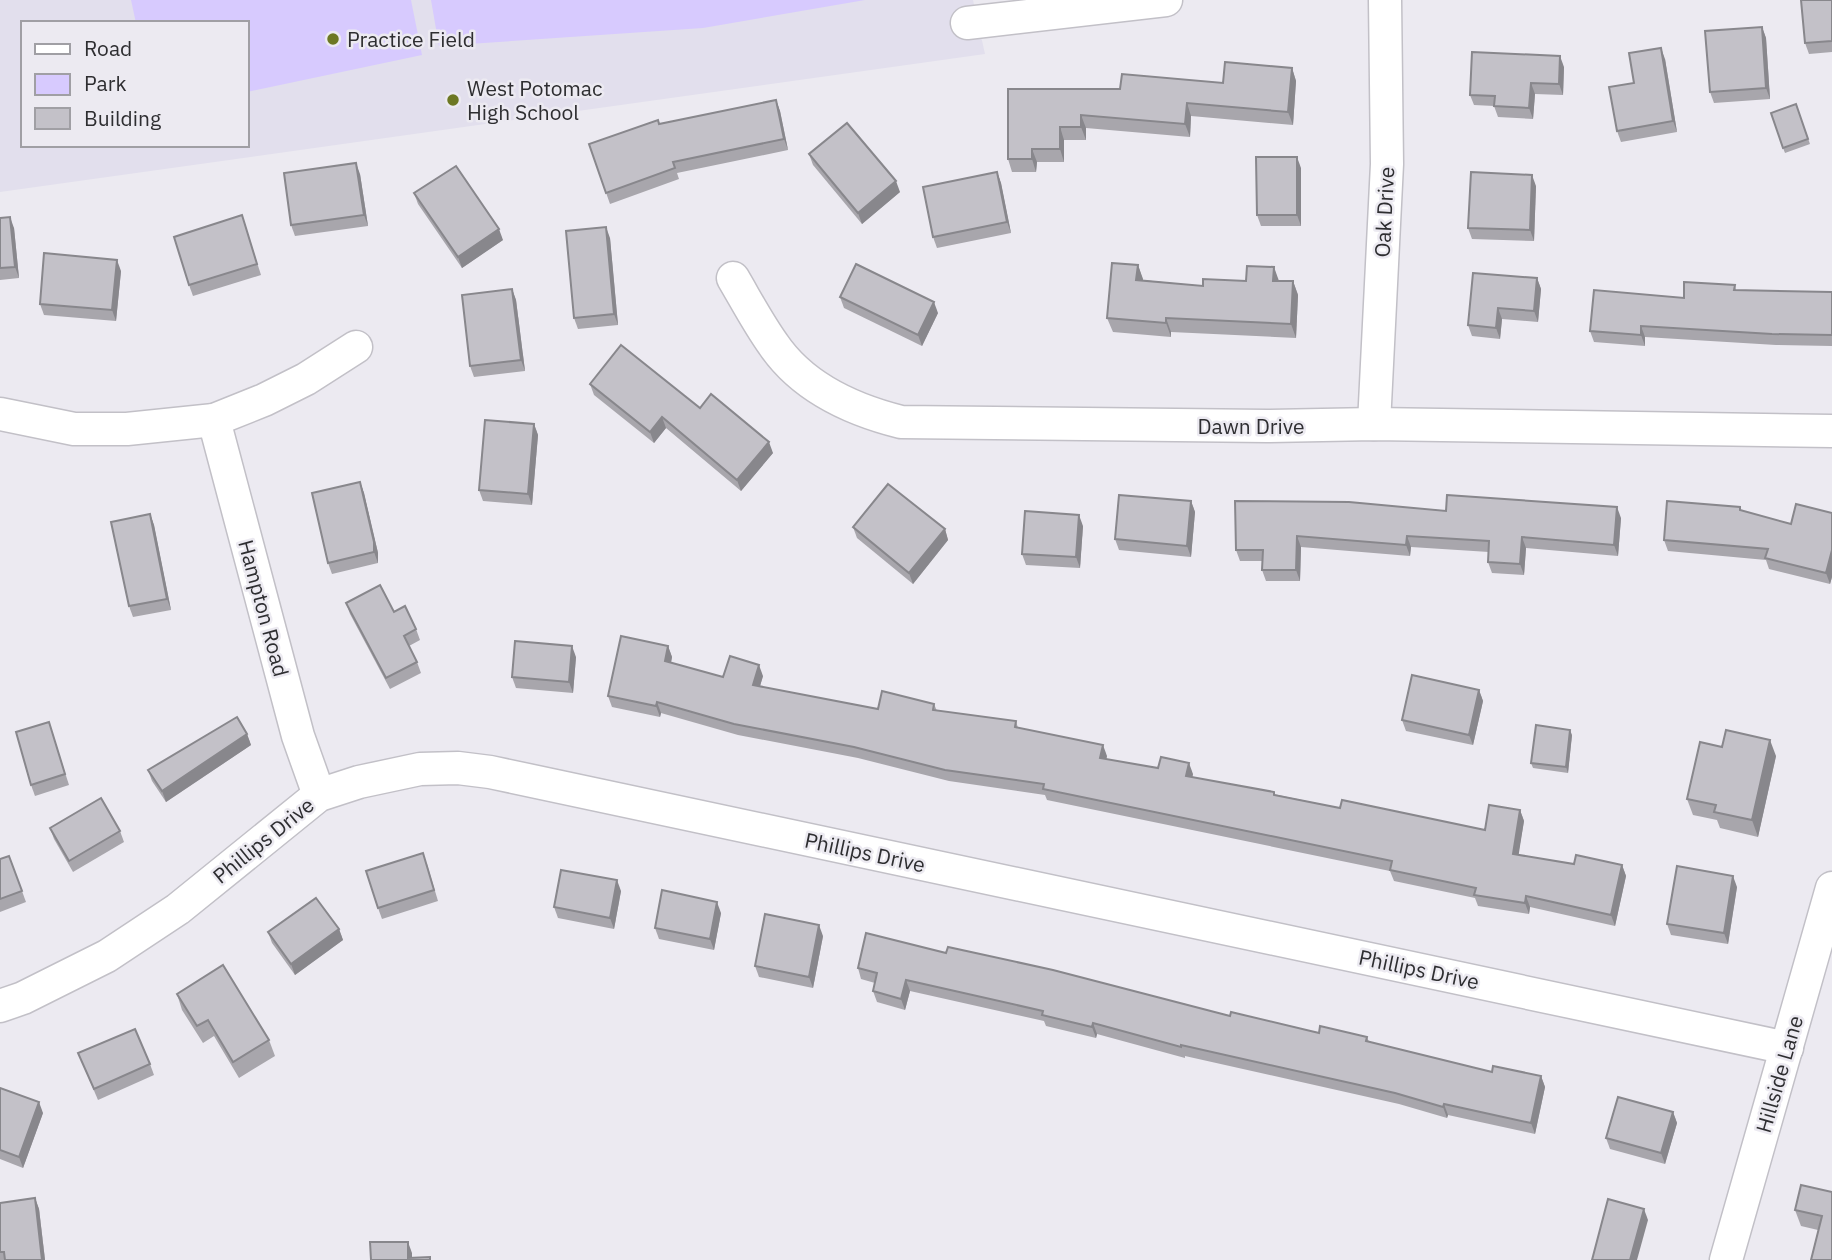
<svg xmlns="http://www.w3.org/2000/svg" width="1832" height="1260" font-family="'IBM Plex Sans',sans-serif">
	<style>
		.built { fill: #e2dfed; fill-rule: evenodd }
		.green { fill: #d7cafe }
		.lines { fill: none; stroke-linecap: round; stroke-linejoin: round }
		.minor-casing { stroke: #c2c0c7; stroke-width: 35 }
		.minor { stroke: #fff; stroke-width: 32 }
		.wall { fill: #a8a6ac }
		.shaded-wall { fill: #88878c }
		.building { fill: #c3c1c8; stroke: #88878c; stroke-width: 2 }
		.poi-dot { fill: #6d7823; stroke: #eceaf1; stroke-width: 2.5 }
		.labels { text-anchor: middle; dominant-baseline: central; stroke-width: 5; stroke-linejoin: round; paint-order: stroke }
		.poi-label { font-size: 21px; fill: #2e2e31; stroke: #eceaf1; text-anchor: start }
		.street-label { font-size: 21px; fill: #2e2e31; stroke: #eceaf1 }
	</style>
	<rect width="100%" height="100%" fill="#eceaf1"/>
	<path class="built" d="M 0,0 L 973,0 L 985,54 L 0,192 ZM 23,23 L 247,23 L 247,145 L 23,145 Z"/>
	<g class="green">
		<path d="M 131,0 L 411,0 L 422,55 L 247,92 L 247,23 L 136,23 Z"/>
		<path d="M 431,0 L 865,0 L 703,28 L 439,46 Z"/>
	</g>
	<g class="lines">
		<defs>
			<g id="minor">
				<path d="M 967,23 L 1166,0"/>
				<path d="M 733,278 C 746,300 758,323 773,344 C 802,387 853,410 901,422 L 1267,426 L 1374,424 L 1832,431"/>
				<path d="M 0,414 L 74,429 L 127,429 L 214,420 L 264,400 L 306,379 L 356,347"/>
				<path d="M 214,420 L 298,736 L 319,795"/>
				<path d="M 1374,424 L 1387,164 L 1385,0"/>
				<path d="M 0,1006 L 23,998 L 107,956 L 178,909 L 319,795 L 359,782 L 420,769 L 458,768 L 490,772 L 1787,1048"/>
				<path d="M 1726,1260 L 1832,888"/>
			</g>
		</defs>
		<use href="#minor" class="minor-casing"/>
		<use href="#minor" class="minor"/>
	</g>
	<g class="wall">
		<path d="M 1832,0 L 1832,52 L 1809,54 L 1805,43 Z"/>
		<path d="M 1762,27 L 1766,38 L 1770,99 L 1714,103 L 1710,92 Z"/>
		<path d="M 1665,59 L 1677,132 L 1621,142 L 1617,131 L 1634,83 Z"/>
		<path d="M 1564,67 L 1563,95 L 1535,94 L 1533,119 L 1498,117 L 1494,106 L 1474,105 L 1470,95 Z"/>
		<path d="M 1292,68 L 1296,81 L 1293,125 L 1191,116 L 1190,137 L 1086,128 L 1086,140 L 1064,140 L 1064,162 L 1037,162 L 1036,172 L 1012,172 L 1008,159 L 1120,89 L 1223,83 Z"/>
		<path d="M 776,100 L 780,111 L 788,150 L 677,173 L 679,179 L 610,204 L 589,144 L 659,124 Z"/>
		<path d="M 1796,104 L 1810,144 L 1785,153 L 1783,148 Z"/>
		<path d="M 809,154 L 900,192 L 862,224 L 813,165 Z"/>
		<path d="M 1301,168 L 1301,226 L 1261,226 L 1257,215 Z"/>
		<path d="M 997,172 L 1001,183 L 1011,233 L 937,248 L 933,237 Z"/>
		<path d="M 360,174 L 368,226 L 295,236 L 291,225 Z"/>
		<path d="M 1536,186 L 1534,241 L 1472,239 L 1468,228 Z"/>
		<path d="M 414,193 L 503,240 L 462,268 L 418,204 Z"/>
		<path d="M 242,215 L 261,275 L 193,296 L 189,285 Z"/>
		<path d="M 0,218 L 14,228 L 19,278 L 0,280 Z"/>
		<path d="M 610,238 L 618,325 L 578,329 L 574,318 Z"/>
		<path d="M 1138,265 L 1143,280 L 1203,286 L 1246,281 L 1293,281 L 1298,295 L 1296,338 L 1171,332 L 1171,337 L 1113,332 L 1107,318 Z"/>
		<path d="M 121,271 L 116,321 L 44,315 L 40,304 Z"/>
		<path d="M 1537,278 L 1541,289 L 1538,322 L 1502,319 L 1500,339 L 1472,336 L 1468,325 Z"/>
		<path d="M 1735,285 L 1736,290 L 1832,292 L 1832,346 L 1776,345 L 1645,337 L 1645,346 L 1594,342 L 1590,331 L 1684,298 Z"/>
		<path d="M 512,289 L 516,300 L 525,371 L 474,377 L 470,366 Z"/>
		<path d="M 840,297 L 938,313 L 922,346 L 844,308 Z"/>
		<path d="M 590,384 L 700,408 L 773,453 L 741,491 L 666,428 L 654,443 L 594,395 Z"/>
		<path d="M 534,424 L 538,435 L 532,505 L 483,501 L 479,490 Z"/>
		<path d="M 360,482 L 364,493 L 378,553 L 378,563 L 332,574 L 328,563 Z"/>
		<path d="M 1191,501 L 1195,512 L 1191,557 L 1119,550 L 1115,539 Z"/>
		<path d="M 1235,501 L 1621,518 L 1618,556 L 1526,548 L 1524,575 L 1492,573 L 1488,562 L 1489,552 L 1411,547 L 1410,556 L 1301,547 L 1300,581 L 1266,581 L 1262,570 L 1262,561 L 1240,561 L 1236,550 Z"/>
		<path d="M 1740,507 L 1741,511 L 1791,524 L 1832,513 L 1832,577 L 1830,584 L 1769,569 L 1766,560 L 1668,551 L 1664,540 Z"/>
		<path d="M 150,514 L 154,525 L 171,610 L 133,617 L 129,606 Z"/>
		<path d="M 1083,526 L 1080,568 L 1026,565 L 1022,554 Z"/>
		<path d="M 853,527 L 945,529 L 948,540 L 913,584 L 857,538 Z"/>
		<path d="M 346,603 L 394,612 L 416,629 L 420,640 L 409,646 L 417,662 L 421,673 L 390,689 L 350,614 Z"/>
		<path d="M 668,646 L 672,657 L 671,663 L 723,677 L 763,676 L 760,686 L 878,709 L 934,704 L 937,711 L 1016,721 L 1018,728 L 1107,756 L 1106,759 L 1193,774 L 1192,777 L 1340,808 L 1485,830 L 1520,810 L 1524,821 L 1518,855 L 1574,864 L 1622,865 L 1626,876 L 1615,926 L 1530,907 L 1529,914 L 1478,906 L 1475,898 L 1394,881 L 1390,871 L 1047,800 L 1045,795 L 949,781 L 858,758 L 738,735 L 661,713 L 660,717 L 612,707 L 608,696 Z"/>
		<path d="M 576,657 L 573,693 L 516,688 L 512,677 Z"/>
		<path d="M 1479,690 L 1483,701 L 1473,745 L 1406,731 L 1402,720 Z"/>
		<path d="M 49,722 L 69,785 L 35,796 L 31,785 Z"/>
		<path d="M 247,734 L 251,745 L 166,802 L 152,781 L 148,770 Z"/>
		<path d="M 1572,735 L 1568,773 L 1533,768 L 1531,763 Z"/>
		<path d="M 1722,747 L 1776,756 L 1758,837 L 1720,828 L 1717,820 L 1693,815 L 1687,799 Z"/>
		<path d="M 50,828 L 120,831 L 124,842 L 73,872 L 54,839 Z"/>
		<path d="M 9,856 L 26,902 L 0,912 L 0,859 Z"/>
		<path d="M 427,864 L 438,901 L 382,919 L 378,908 Z"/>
		<path d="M 1737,887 L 1728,944 L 1671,935 L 1667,924 Z"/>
		<path d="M 621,891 L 614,929 L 558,918 L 554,907 Z"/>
		<path d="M 721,913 L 714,950 L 659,939 L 655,928 Z"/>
		<path d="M 339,929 L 343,940 L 295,975 L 272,943 L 268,932 Z"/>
		<path d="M 823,936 L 813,988 L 759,977 L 755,966 Z"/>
		<path d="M 946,953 L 1230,1016 L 1319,1033 L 1367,1037 L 1369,1042 L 1492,1072 L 1541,1076 L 1545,1087 L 1535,1134 L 1448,1115 L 1447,1118 L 1399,1104 L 1185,1056 L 1185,1058 L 1097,1034 L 1096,1038 L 1046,1026 L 1044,1021 L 910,991 L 905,1010 L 877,1002 L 873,991 L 875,983 L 861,979 L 858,968 Z"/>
		<path d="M 177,994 L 269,1040 L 275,1056 L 239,1078 L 214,1036 L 203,1043 L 182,1010 Z"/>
		<path d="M 78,1053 L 150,1064 L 154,1075 L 98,1100 Z"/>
		<path d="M 0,1088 L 43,1113 L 23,1168 L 0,1159 Z"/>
		<path d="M 1673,1112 L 1677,1123 L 1665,1164 L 1610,1149 L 1606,1138 Z"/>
		<path d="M 1832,1192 L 1818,1230 L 1801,1226 L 1795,1210 Z"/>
		<path d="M 35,1198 L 39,1209 L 45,1260 L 0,1260 L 0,1203 Z"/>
	</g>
	<g class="shaded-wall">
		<path d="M 1762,27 L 1766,38 L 1770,99 L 1766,88 Z"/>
		<path d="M 1661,48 L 1665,59 L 1677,132 L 1673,121 Z"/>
		<path d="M 1560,56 L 1564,67 L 1563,95 L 1559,84 Z"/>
		<path d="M 1292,68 L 1296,81 L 1293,125 L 1288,112 Z"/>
		<path d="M 1531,83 L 1535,94 L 1533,119 L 1529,108 Z"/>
		<path d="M 776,100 L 780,111 L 788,150 L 784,139 Z"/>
		<path d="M 1187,103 L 1191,116 L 1190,137 L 1185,124 Z"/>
		<path d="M 1081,115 L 1086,128 L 1086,140 L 1081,127 Z"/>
		<path d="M 1060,127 L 1064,140 L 1064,162 L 1060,149 Z"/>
		<path d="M 1032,149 L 1037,162 L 1036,172 L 1032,159 Z"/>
		<path d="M 1297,157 L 1301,168 L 1301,226 L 1297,215 Z"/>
		<path d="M 356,163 L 360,174 L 368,226 L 364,215 Z"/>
		<path d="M 997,172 L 1001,183 L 1011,233 L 1007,222 Z"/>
		<path d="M 1532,175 L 1536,186 L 1534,241 L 1530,230 Z"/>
		<path d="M 896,181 L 900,192 L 862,224 L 858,213 Z"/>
		<path d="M 10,217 L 14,228 L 19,278 L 15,267 Z"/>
		<path d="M 606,227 L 610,238 L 618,325 L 614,314 Z"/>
		<path d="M 499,229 L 503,240 L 462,268 L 458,257 Z"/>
		<path d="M 117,260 L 121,271 L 116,321 L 112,310 Z"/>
		<path d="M 1138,265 L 1143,279 L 1141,294 L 1136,280 Z"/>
		<path d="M 1274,267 L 1279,281 L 1273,281 Z"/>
		<path d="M 1537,278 L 1541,289 L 1538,322 L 1534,311 Z"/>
		<path d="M 1293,281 L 1298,295 L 1296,338 L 1291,324 Z"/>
		<path d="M 512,289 L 516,300 L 525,371 L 521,360 Z"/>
		<path d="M 934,302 L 938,313 L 922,346 L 918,335 Z"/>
		<path d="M 1498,308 L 1502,319 L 1500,339 L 1496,328 Z"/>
		<path d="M 1166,318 L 1171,332 L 1171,337 L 1166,323 Z"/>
		<path d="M 1641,326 L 1645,337 L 1645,346 L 1641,335 Z"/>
		<path d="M 662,417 L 666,428 L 654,443 L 650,432 Z"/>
		<path d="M 534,424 L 538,435 L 532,505 L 528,494 Z"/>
		<path d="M 769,442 L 773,453 L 741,491 L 737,480 Z"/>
		<path d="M 360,482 L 364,493 L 378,553 L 378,563 L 374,552 Z"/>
		<path d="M 1191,501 L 1195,512 L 1191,557 L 1187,546 Z"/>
		<path d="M 1617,507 L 1621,518 L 1618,556 L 1614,545 Z"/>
		<path d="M 150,514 L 154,525 L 171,610 L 167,599 Z"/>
		<path d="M 1079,515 L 1083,526 L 1080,568 L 1076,557 Z"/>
		<path d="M 945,529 L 948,540 L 913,584 L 909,573 Z"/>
		<path d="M 1297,536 L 1301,547 L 1300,581 L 1296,570 Z"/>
		<path d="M 1407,536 L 1411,547 L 1410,556 L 1406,545 Z"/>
		<path d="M 1522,537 L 1526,548 L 1524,575 L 1520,564 Z"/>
		<path d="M 1832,550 L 1832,577 L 1830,584 L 1826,573 Z"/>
		<path d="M 572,646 L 576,657 L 573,693 L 569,682 Z"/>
		<path d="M 668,646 L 672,657 L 669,672 L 665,661 Z"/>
		<path d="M 759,665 L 763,676 L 757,696 L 753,685 Z"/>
		<path d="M 1479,690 L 1483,701 L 1473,745 L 1469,735 Z"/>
		<path d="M 657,702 L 661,713 L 660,717 L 656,706 Z"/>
		<path d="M 1570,730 L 1572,735 L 1568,773 L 1566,767 Z"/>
		<path d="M 247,734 L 251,745 L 166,802 L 162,791 Z"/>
		<path d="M 1770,740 L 1776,756 L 1758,837 L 1752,820 Z"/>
		<path d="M 1103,745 L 1107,756 L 1104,769 L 1100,758 Z"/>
		<path d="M 1189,763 L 1193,774 L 1190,787 L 1186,776 Z"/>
		<path d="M 1520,810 L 1524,821 L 1517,865 L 1513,854 Z"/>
		<path d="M 1622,865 L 1626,876 L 1615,926 L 1611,915 Z"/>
		<path d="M 1733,876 L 1737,887 L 1728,944 L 1724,933 Z"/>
		<path d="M 617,880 L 621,891 L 614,929 L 610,918 Z"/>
		<path d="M 1526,896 L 1530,907 L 1529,914 L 1525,903 Z"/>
		<path d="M 717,902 L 721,913 L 714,950 L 710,939 Z"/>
		<path d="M 819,925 L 823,936 L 813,988 L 809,977 Z"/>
		<path d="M 339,929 L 343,940 L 295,975 L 291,964 Z"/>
		<path d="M 906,980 L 910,991 L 905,1010 L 901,999 Z"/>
		<path d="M 1093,1023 L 1097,1034 L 1096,1038 L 1092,1027 Z"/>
		<path d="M 1541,1076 L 1545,1087 L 1535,1134 L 1531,1123 Z"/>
		<path d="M 39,1102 L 43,1113 L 23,1168 L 19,1157 Z"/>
		<path d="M 1444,1104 L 1448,1115 L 1447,1118 L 1443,1107 Z"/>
		<path d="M 1673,1112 L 1677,1123 L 1665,1164 L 1661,1153 Z"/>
		<path d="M 35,1198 L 39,1209 L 45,1260 L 42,1260 Z"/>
		<path d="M 1644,1209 L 1648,1220 L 1637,1260 L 1630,1260 Z"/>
		<path d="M 408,1242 L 412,1253 L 412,1260 L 408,1258 Z"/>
	</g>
	<g class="building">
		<path d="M 1801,0 L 1832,0 L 1832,41 L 1805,43 Z"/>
		<path d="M 1762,27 L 1766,88 L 1710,92 L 1705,31 Z"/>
		<path d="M 1661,48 L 1673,121 L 1617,131 L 1609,87 L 1634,83 L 1629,53 Z"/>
		<path d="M 1472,52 L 1560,56 L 1559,84 L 1531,83 L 1529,108 L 1494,106 L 1495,96 L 1470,95 Z"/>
		<path d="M 1225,62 L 1292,68 L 1288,112 L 1187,103 L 1185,124 L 1081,115 L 1081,127 L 1060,127 L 1060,149 L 1032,149 L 1032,159 L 1008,159 L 1008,89 L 1120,89 L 1122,74 L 1223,83 Z"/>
		<path d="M 776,100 L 784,139 L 673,162 L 675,168 L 606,193 L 589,144 L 658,120 L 659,124 Z"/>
		<path d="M 1796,104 L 1808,139 L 1783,148 L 1771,113 Z"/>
		<path d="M 847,123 L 896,181 L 858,213 L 809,154 Z"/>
		<path d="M 1256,157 L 1297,157 L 1297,215 L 1257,215 Z"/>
		<path d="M 356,163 L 364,215 L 291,225 L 284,173 Z"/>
		<path d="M 456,166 L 499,229 L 458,257 L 414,193 Z"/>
		<path d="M 997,172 L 1007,222 L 933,237 L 923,187 Z"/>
		<path d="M 1471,172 L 1532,175 L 1530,230 L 1468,228 Z"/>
		<path d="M 242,215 L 257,264 L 189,285 L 174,237 Z"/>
		<path d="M 10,217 L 15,267 L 0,268 L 0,218 Z"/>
		<path d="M 606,227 L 614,314 L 574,318 L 566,231 Z"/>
		<path d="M 44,253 L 117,260 L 112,310 L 40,304 Z"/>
		<path d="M 1112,263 L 1138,265 L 1136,280 L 1203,286 L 1203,279 L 1246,281 L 1247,266 L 1274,267 L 1273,281 L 1293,281 L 1291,324 L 1166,318 L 1166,323 L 1107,318 Z"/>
		<path d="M 856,264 L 934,302 L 918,335 L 840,297 Z"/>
		<path d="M 1473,273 L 1537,278 L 1534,311 L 1498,308 L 1496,328 L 1468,325 Z"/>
		<path d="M 1684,282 L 1735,285 L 1734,290 L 1832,292 L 1832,335 L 1772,334 L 1641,326 L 1641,335 L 1590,331 L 1594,290 L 1684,298 Z"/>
		<path d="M 512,289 L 521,360 L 470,366 L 462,295 Z"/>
		<path d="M 621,345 L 700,408 L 711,394 L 769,442 L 737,480 L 662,417 L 650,432 L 590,384 Z"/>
		<path d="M 485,420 L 534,424 L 528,494 L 479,490 Z"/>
		<path d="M 360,482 L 374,542 L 374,552 L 328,563 L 312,493 Z"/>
		<path d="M 888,484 L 945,529 L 909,573 L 853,527 Z"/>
		<path d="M 1119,495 L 1191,501 L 1187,546 L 1115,539 Z"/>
		<path d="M 1447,495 L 1617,507 L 1614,545 L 1522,537 L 1520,564 L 1488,562 L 1489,541 L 1407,536 L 1406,545 L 1297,536 L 1296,570 L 1262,570 L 1263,550 L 1236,550 L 1235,501 L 1349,502 L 1446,511 Z"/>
		<path d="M 1667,501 L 1740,507 L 1740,510 L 1791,524 L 1796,504 L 1832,513 L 1832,550 L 1826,573 L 1765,558 L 1768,549 L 1664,540 Z"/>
		<path d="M 1025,511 L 1079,515 L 1076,557 L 1022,554 Z"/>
		<path d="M 150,514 L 167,599 L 129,606 L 111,522 Z"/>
		<path d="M 380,585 L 394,612 L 405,606 L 416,629 L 404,636 L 417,662 L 386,678 L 346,603 Z"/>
		<path d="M 621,636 L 668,646 L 665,661 L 723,677 L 730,656 L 759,665 L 753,685 L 878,709 L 882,691 L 934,704 L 933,710 L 1016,721 L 1015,727 L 1103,745 L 1100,758 L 1158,768 L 1161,757 L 1189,763 L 1186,776 L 1274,792 L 1274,795 L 1340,808 L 1342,800 L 1485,830 L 1489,805 L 1520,810 L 1513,854 L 1574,864 L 1576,855 L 1622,865 L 1611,915 L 1526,896 L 1525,903 L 1474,895 L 1476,888 L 1390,870 L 1392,861 L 1043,789 L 1044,784 L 945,770 L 854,747 L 734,724 L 657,702 L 656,706 L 608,696 Z"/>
		<path d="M 515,641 L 572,646 L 569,682 L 512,677 Z"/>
		<path d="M 1412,675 L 1479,690 L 1469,735 L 1402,720 Z"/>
		<path d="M 237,717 L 247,734 L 162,791 L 148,770 Z"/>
		<path d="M 49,722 L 65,774 L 31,785 L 16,732 Z"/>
		<path d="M 1536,725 L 1570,730 L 1566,767 L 1531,763 Z"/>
		<path d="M 1726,730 L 1770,740 L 1752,820 L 1714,812 L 1716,805 L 1687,799 L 1700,742 L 1722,747 Z"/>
		<path d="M 101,798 L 120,831 L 69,861 L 50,828 Z"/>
		<path d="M 423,853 L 434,890 L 378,908 L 366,871 Z"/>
		<path d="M 9,856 L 22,891 L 0,899 L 0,859 Z"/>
		<path d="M 1677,866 L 1733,876 L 1724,933 L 1667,924 Z"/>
		<path d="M 561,870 L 617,880 L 610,918 L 554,907 Z"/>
		<path d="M 662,890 L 717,902 L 710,939 L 655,928 Z"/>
		<path d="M 316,898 L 339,929 L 291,964 L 268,932 Z"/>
		<path d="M 765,914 L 819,925 L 809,977 L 755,966 Z"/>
		<path d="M 866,933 L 946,953 L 948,947 L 1053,970 L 1230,1016 L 1231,1012 L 1319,1033 L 1320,1026 L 1367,1037 L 1366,1041 L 1492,1072 L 1493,1066 L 1541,1076 L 1531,1123 L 1444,1104 L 1443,1107 L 1395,1093 L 1181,1045 L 1181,1047 L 1093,1023 L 1092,1027 L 1042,1015 L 1043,1011 L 906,980 L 901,999 L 873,991 L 877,973 L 858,968 Z"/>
		<path d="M 223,965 L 269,1040 L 233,1062 L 208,1020 L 197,1026 L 177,994 Z"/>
		<path d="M 135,1029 L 150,1064 L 94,1089 L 78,1053 Z"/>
		<path d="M 0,1088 L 39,1102 L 19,1157 L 0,1150 Z"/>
		<path d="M 1618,1097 L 1673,1112 L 1661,1153 L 1606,1138 Z"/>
		<path d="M 1801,1185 L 1832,1192 L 1832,1260 L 1811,1260 L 1822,1216 L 1795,1210 Z"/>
		<path d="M 35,1198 L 42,1260 L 5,1260 L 4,1252 L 0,1252 L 0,1203 Z"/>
		<path d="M 1608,1199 L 1644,1209 L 1630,1260 L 1592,1260 Z"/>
		<path d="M 370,1242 L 408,1242 L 408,1258 L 430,1257 L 430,1260 L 371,1260 Z"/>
	</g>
	<g class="poi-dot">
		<circle cx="333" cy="39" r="7"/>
		<circle cx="453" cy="100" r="7"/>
	</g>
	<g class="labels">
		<g class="poi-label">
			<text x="347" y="39">Practice Field</text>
			<text x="467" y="88">West Potomac<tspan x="467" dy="24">High School</tspan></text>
		</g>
		<g class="street-label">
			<text transform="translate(1384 212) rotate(-87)">Oak Drive</text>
			<text x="1251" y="426">Dawn Drive</text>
			<text transform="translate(264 608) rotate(75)">Hampton Road</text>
			<text transform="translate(263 840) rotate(-39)">Phillips Drive</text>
			<text transform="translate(865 852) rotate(12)">Phillips Drive</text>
			<text transform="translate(1419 969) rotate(12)">Phillips Drive</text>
			<text transform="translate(1779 1074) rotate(-74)">Hillside Lane</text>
		</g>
	</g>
	<rect x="21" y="21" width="228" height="126" fill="#eceaf1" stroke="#a09fa4" stroke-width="2"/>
	<rect x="35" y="44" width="35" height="10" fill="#ffffff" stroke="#a09fa4" stroke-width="2"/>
	<text x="84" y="56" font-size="21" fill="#2e2e31">Road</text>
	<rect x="35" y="74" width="35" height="21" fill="#d7cafe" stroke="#a09fa4" stroke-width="2"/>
	<text x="84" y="91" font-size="21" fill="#2e2e31">Park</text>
	<rect x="35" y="108" width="35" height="21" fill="#c3c1c8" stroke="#a09fa4" stroke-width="2"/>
	<text x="84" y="126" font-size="21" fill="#2e2e31">Building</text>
</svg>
